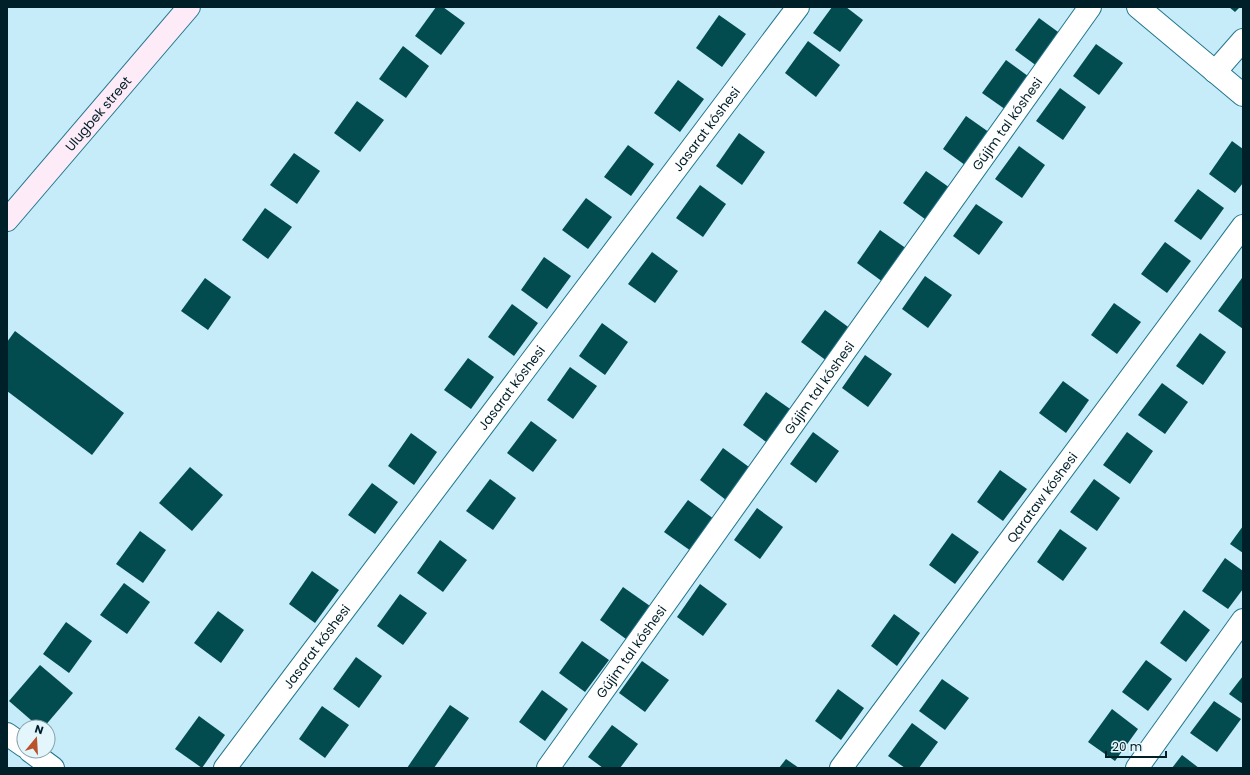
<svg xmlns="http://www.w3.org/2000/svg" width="1250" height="775" font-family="Poppins,sans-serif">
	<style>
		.building { fill: #024c50 }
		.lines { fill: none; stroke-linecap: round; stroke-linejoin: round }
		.street-casing { stroke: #22768d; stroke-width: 24 }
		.secondary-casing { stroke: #22768d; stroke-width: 24 }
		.street { stroke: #fff; stroke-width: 22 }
		.secondary { stroke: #fdebf7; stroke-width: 22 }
		.labels { text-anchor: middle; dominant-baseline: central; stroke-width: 4; stroke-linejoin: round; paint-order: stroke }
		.street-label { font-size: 13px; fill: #002029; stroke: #e3f6fc }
	</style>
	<rect width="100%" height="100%" fill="#c7ecf9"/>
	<g class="building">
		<path d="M 436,7 L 443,7 L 465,23 L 441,55 L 415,36 Z"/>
		<path d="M 832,7 L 846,7 L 863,20 L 840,52 L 813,33 Z"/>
		<path d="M 1229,7 L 1240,7 L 1235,12 Z"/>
		<path d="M 719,15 L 746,34 L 722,67 L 696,48 Z"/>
		<path d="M 1039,18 L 1065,37 L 1041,69 L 1015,50 Z"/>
		<path d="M 808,41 L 840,65 L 816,97 L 785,73 Z"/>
		<path d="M 1096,44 L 1123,63 L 1099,95 L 1073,76 Z"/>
		<path d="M 403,46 L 429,66 L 406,98 L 379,79 Z"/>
		<path d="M 1006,60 L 1032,79 L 1009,112 L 982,93 Z"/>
		<path d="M 678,80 L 704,99 L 680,132 L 654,113 Z"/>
		<path d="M 1060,88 L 1086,107 L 1063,140 L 1036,121 Z"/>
		<path d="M 357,101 L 384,120 L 360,152 L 334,133 Z"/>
		<path d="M 966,116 L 993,135 L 969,168 L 943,149 Z"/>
		<path d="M 739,133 L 765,152 L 742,185 L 716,166 Z"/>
		<path d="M 1232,141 L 1243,149 L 1243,183 L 1235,193 L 1209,174 Z"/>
		<path d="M 628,145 L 654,164 L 631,196 L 604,177 Z"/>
		<path d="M 1019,146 L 1045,165 L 1022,198 L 995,179 Z"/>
		<path d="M 294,153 L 320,171 L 297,204 L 270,185 Z"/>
		<path d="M 926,171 L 953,190 L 929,222 L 903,203 Z"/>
		<path d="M 700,185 L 726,204 L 703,237 L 676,218 Z"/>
		<path d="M 1198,189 L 1224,208 L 1201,240 L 1174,221 Z"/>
		<path d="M 586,198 L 612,217 L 588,249 L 562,230 Z"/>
		<path d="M 976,204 L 1003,222 L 979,255 L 953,236 Z"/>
		<path d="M 265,208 L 292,227 L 268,259 L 242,240 Z"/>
		<path d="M 880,230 L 907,249 L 883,282 L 857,263 Z"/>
		<path d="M 1165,242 L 1191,261 L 1167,293 L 1141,274 Z"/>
		<path d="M 652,252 L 678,271 L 655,303 L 628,284 Z"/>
		<path d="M 544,257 L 571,276 L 547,309 L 521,290 Z"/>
		<path d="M 925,276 L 952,295 L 928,328 L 902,309 Z"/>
		<path d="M 205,278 L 231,297 L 208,330 L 181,311 Z"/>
		<path d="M 1242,278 L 1243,279 L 1243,329 L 1218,311 Z"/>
		<path d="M 1114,303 L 1141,322 L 1117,354 L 1091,335 Z"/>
		<path d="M 512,304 L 538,323 L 514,356 L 488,337 Z"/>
		<path d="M 825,310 L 851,329 L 827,361 L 801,342 Z"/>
		<path d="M 602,323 L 628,342 L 605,375 L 579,356 Z"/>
		<path d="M 15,331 L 124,413 L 92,455 L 7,391 L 7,342 Z"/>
		<path d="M 1200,333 L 1226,352 L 1203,385 L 1176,366 Z"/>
		<path d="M 865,355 L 892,374 L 868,407 L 842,388 Z"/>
		<path d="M 468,358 L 494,377 L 471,409 L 444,390 Z"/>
		<path d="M 570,367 L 597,386 L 573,419 L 547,400 Z"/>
		<path d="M 1063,381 L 1089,400 L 1066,433 L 1039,413 Z"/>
		<path d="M 1162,383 L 1188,402 L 1165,434 L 1138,415 Z"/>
		<path d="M 766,392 L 793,411 L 769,444 L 743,425 Z"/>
		<path d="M 531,421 L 557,440 L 533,472 L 507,453 Z"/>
		<path d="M 813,432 L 839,451 L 816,483 L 790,464 Z"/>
		<path d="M 1127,432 L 1153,451 L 1130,484 L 1103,465 Z"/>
		<path d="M 411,433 L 437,452 L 414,485 L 388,466 Z"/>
		<path d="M 723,448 L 749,467 L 726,500 L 700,480 Z"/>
		<path d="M 190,467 L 223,495 L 192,531 L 159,503 Z"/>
		<path d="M 1000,470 L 1027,489 L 1003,521 L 977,502 Z"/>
		<path d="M 490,479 L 516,498 L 493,530 L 466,511 Z"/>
		<path d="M 1094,479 L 1120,498 L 1097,531 L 1070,512 Z"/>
		<path d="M 372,483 L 398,502 L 375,534 L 348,515 Z"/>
		<path d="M 688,500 L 714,519 L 691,551 L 664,532 Z"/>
		<path d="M 757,508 L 783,527 L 760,559 L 734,540 Z"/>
		<path d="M 1243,526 L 1243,553 L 1230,544 Z"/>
		<path d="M 1060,529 L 1087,548 L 1063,581 L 1037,562 Z"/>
		<path d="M 140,531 L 166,550 L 143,583 L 116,564 Z"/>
		<path d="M 952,533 L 979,552 L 955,584 L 929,565 Z"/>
		<path d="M 440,540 L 467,560 L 443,592 L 417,573 Z"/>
		<path d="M 1225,558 L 1243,571 L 1243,589 L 1228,609 L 1202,591 Z"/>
		<path d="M 312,571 L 339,590 L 315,623 L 289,604 Z"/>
		<path d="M 124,583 L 150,602 L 127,634 L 100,615 Z"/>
		<path d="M 700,584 L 727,604 L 703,636 L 677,617 Z"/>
		<path d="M 623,587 L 650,606 L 626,639 L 600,620 Z"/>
		<path d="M 400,594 L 427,613 L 403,645 L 377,626 Z"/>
		<path d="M 1184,610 L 1210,630 L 1186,662 L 1160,643 Z"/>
		<path d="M 218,611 L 244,630 L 221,663 L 194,643 Z"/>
		<path d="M 894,614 L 920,633 L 897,666 L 871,646 Z"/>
		<path d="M 66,622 L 92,641 L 69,673 L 43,654 Z"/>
		<path d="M 582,641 L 609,660 L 585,692 L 559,673 Z"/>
		<path d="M 356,657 L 382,676 L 359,708 L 333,689 Z"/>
		<path d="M 1146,660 L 1172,679 L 1148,711 L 1122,692 Z"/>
		<path d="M 642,661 L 669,680 L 645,712 L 619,693 Z"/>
		<path d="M 40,665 L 73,693 L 44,727 L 39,727 L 9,701 Z"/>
		<path d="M 1243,676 L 1243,704 L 1229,694 Z"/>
		<path d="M 942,679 L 969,698 L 945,730 L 919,711 Z"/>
		<path d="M 838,689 L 864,708 L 841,740 L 815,721 Z"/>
		<path d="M 542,690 L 568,709 L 545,741 L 519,722 Z"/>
		<path d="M 1214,701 L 1241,719 L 1217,752 L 1190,733 Z"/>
		<path d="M 450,705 L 469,718 L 434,768 L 407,768 Z"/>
		<path d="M 322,706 L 349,725 L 325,758 L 299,739 Z"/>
		<path d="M 1112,709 L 1138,729 L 1115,761 L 1088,742 Z"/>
		<path d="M 199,716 L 225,735 L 202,768 L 175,749 Z"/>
		<path d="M 912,723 L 938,742 L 919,768 L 905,768 L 888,756 Z"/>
		<path d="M 612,725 L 638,744 L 620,768 L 603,768 L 588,757 Z"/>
		<path d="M 1182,755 L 1199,768 L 1172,768 Z"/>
		<path d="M 786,759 L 799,768 L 779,768 Z"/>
	</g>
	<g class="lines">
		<defs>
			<g id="street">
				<path d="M 1138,7 L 1243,95"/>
				<path d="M 1215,72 L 1243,40"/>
				<path d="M 7,734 L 24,746"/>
				<path d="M 30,751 L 53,768"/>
				<path id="s1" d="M 225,768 L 798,7"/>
				<path id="s2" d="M 548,768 L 1090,7"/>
				<path id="s3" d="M 841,768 L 1243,226"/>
				<path d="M 1137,768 L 1243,620"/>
			</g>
			<g id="secondary">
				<path id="s4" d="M 7,220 L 189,7"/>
			</g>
		</defs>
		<use href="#street" class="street-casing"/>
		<use href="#secondary" class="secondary-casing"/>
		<use href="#street" class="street"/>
		<use href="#secondary" class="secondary"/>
	</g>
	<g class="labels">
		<g class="street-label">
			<text stroke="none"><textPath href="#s4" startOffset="140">Ulugbek street</textPath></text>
			<text stroke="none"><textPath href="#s2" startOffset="791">Gújim tal kóshesi</textPath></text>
			<text stroke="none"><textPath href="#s1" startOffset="800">Jasarat kóshesi</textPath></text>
			<text stroke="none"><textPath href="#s1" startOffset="476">Jasarat kóshesi</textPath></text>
			<text stroke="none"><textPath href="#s2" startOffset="467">Gújim tal kóshesi</textPath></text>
			<text stroke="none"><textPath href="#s3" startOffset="337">Qarataw kóshesi</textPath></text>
			<text stroke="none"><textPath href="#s1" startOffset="152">Jasarat kóshesi</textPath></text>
			<text stroke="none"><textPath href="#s2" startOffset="143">Gújim tal kóshesi</textPath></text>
		</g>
	</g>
	<rect width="1250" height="775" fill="none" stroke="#002029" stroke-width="16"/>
	<g transform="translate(36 739) rotate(18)"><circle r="19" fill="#e3f6fc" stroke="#88a0a8"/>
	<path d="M0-3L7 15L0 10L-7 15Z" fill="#ba532c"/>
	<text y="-6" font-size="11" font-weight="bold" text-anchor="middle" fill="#002029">N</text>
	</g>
	<path d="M1106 751v6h60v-6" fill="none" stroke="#002029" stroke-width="2"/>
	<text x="1112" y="751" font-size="12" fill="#002029" stroke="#e3f6fc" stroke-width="3" paint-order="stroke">20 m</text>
</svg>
